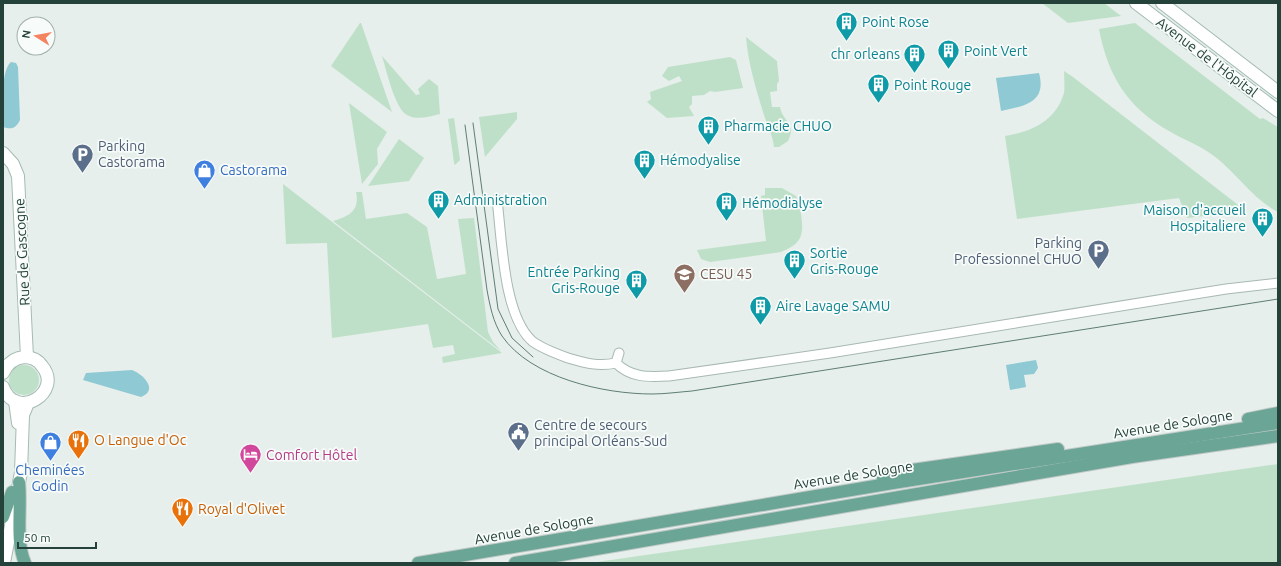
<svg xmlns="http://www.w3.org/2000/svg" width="1281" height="566" font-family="Ubuntu,sans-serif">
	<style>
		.green { fill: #bfe0c8 }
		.water { fill: #8ec9d4 }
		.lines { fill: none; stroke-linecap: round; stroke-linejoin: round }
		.street-casing { stroke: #a8b8b2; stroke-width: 11 }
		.secondary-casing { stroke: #a4bbb3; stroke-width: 14 }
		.primary-casing { stroke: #c2cac8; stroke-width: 14 }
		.street { stroke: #fff; stroke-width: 9 }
		.secondary { stroke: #fff; stroke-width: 12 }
		.primary { stroke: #6aa596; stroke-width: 12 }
		.tram { stroke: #5f7d75; stroke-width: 1 }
		.labels { text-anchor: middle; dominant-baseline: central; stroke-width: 3.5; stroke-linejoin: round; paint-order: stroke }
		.culture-label { font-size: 14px; fill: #0d838f; stroke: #f7fbf9; text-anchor: start }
		.street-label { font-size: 14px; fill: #24423a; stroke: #f7fbf9 }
		.service-label { font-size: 14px; fill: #4e5e75; stroke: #f7fbf9; text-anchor: start }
		.shop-label { font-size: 14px; fill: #366cbe; stroke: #f7fbf9; text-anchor: start }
		.education-label { font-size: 14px; fill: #785e54; stroke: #f7fbf9; text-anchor: start }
		.food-label { font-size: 14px; fill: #c56008; stroke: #f7fbf9; text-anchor: start }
		.hotel-label { font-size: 14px; fill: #b23c85; stroke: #f7fbf9; text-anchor: start }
	</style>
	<rect width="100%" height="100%" fill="#e6efeb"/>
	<g class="green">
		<path d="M 1042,3 L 1104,3 L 1121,16 L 1068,23 Z"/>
		<path d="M 360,23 L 361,23 L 392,112 L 331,66 Z"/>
		<path d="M 1135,23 L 1260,119 L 1263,118 L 1278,127 L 1278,212 C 1252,199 1237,173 1214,156 C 1200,145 1184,140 1169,131 C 1127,107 1108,76 1099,29 Z"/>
		<path d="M 746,37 L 777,61 L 779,81 L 777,84 L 777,91 L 770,92 L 772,107 L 780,107 C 783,123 797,122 788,141 L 779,147 L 774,147 C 773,136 767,125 764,115 C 756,89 748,63 746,37 Z"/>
		<path d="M 382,56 L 416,95 L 420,94 L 418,89 L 429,79 L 438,86 L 440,114 C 430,116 417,121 407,115 C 395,109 386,69 382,56 Z"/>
		<path d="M 730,57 L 736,60 L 743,88 L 715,92 L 710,91 L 704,95 L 692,96 L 692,104 L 689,107 L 694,116 L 667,118 L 647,102 L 651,99 L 650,92 L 682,81 L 679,76 L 669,81 L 662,76 L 668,67 Z"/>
		<path d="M 1064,71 L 1073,77 L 1246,211 L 1187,218 L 1179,198 L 1017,219 L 1005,136 C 1031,132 1056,121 1064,93 C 1065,86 1064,78 1064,71 Z"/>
		<path d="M 349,103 L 387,132 L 377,149 L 378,164 L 362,184 Z"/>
		<path d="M 517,112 L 517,119 L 485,157 L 479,117 Z"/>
		<path d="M 454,118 L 460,160 L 455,165 L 454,163 L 448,119 Z"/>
		<path d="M 399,139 L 424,158 L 409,181 L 368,186 Z"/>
		<path d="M 283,184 L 502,353 L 443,363 L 442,357 L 455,354 L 453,345 L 433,348 L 428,324 L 332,338 L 327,243 L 286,244 Z"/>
		<path d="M 765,188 L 782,188 L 796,196 C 799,202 800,208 801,214 C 804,235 802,244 781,252 L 710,262 L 701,259 L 697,250 L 766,241 L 761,196 L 765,195 Z"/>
		<path d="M 356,192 L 362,192 L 366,219 L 407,213 L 427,227 L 437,279 L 466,274 L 458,219 L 474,218 L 488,332 L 493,342 L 501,351 L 333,221 C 349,216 360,211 356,192 Z"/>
		<circle cx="24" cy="380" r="15"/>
		<path d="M 1278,464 L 1278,563 L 590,563 Z"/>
	</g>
	<g class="water">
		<path d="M 11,62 L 16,63 L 18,67 L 20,120 C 16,128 12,130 3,127 C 3,112 0,71 11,62 Z"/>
		<path d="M 1039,73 C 1047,103 1024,106 1001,111 L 996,78 Z"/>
		<path d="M 1036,360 L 1038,368 L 1034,374 L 1024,375 L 1026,387 L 1010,390 L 1006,365 Z"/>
		<path d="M 132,370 C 143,374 159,390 141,397 L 83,380 L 86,373 Z"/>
	</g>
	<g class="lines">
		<defs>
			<g id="street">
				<path d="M 497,200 C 502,238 503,315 532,341 C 541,348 557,354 568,358 C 585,363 599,367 616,363"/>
				<path d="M 619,353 L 616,363 C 631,378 648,377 669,376 L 830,353 L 1226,289 L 1278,283"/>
			</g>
			<g id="secondary">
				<path d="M 1136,3 L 1278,111"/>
				<path d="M 1162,3 L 1278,92"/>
				<path d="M 3,153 L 13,164 L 18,176 L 27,357"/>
				<path d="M 3,373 C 7,364 14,358 24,357 C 31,357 38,360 42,366 C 64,392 16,422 3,387"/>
				<path d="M 15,401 L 18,423"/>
				<path d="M 4,563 L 21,472 L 23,415 L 28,403"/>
			</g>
			<g id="primary">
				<path d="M 1248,419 L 1278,413"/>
				<path d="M 883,478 L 912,470 L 1058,449"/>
				<path d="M 19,482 C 22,508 15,540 25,563"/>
				<path d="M 3,517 L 12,492"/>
				<path d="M 418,563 L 893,483 L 1278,423"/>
				<path d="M 515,563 L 1132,457 L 1278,436"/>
			</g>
		</defs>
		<use href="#street" class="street-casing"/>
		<use href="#secondary" class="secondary-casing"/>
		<use href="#primary" class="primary-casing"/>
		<use href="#street" class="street"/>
		<use href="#secondary" class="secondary"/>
		<use href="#primary" class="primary"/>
		<g class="tram">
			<path d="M 473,123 L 498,309 L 512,338 L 533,357"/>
			<path d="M 465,125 L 487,290 C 490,306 493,322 502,336 C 531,378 604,394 652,394 C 665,394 679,392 692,391 L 1278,299"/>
		</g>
	</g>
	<defs>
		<symbol id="building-pin" viewBox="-11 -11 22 30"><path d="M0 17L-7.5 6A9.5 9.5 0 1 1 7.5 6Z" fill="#0f9aa8" stroke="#f7fbf9"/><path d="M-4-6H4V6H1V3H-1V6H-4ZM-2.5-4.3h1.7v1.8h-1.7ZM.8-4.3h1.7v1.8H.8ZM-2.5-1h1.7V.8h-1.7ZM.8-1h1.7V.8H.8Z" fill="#fff"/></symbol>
		<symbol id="parking-pin" viewBox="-11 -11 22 30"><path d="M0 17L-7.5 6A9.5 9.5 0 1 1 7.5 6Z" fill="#5c6f8a" stroke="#f7fbf9"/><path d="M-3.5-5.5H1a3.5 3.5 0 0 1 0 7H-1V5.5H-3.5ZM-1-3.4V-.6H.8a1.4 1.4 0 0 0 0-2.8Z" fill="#fff"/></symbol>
		<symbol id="shop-pin" viewBox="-11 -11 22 30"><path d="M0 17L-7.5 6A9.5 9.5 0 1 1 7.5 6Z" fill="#3f7fe0" stroke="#f7fbf9"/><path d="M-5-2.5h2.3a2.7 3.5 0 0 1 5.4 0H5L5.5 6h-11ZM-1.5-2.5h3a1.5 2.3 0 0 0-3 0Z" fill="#fff"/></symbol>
		<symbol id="university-pin" viewBox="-11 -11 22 30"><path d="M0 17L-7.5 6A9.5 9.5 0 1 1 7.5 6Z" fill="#8d6e63" stroke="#f7fbf9"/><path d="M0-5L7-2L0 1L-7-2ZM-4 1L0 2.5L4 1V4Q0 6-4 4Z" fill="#fff"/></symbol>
		<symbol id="civic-pin" viewBox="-11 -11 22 30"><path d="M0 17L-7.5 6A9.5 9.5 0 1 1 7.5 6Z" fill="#5c6f8a" stroke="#f7fbf9"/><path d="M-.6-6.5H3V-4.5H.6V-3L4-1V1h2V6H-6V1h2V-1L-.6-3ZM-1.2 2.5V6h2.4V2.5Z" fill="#fff"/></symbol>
		<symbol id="restaurant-pin" viewBox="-11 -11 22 30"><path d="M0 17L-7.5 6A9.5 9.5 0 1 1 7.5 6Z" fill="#e8710a" stroke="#f7fbf9"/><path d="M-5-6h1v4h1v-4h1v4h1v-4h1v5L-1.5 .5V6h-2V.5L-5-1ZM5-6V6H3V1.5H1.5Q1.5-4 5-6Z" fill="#fff"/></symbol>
		<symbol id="hotel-pin" viewBox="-11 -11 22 30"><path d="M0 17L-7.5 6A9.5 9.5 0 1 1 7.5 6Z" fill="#d1479c" stroke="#f7fbf9"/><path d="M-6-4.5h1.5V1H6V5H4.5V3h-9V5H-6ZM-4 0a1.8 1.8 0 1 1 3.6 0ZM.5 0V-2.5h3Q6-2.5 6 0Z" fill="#fff"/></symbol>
	</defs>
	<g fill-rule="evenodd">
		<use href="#building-pin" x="834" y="10" width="25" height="34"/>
		<use href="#building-pin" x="936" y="38" width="25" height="34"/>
		<use href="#building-pin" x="902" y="42" width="25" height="34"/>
		<use href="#building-pin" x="866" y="72" width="25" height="34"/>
		<use href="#building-pin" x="696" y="114" width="25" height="34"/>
		<use href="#parking-pin" x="70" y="142" width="25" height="34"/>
		<use href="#building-pin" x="632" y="148" width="25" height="34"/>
		<use href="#shop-pin" x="192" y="158" width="25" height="34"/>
		<use href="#building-pin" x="426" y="188" width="25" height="34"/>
		<use href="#building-pin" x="714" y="190" width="25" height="34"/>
		<use href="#building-pin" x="1250" y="206" width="25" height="34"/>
		<use href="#parking-pin" x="1086" y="238" width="25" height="34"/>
		<use href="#building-pin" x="782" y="248" width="25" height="34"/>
		<use href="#university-pin" x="672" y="262" width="25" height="34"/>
		<use href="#building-pin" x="624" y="268" width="25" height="34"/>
		<use href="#building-pin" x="748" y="294" width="25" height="34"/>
		<use href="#civic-pin" x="506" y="420" width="25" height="34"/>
		<use href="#restaurant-pin" x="66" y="428" width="25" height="34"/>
		<use href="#shop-pin" x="38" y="430" width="25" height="34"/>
		<use href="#hotel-pin" x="238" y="442" width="25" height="34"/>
		<use href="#restaurant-pin" x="170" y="496" width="25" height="34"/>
	</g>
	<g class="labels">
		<g class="culture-label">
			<text x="862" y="22">Point Rose</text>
			<text x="964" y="51">Point Vert</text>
			<text x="900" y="54" text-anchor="end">chr orleans</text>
			<text x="894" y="85">Point Rouge</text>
			<text x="724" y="126">Pharmacie CHUO</text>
			<text x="660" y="160">Hémodyalise</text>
			<text x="454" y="200">Administration</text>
			<text x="742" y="203">Hémodialyse</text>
			<text x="1246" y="210" text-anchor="end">Maison d'accueil<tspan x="1246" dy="16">Hospitaliere</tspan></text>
			<text x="810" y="253">Sortie<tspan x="810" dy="16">Gris-Rouge</tspan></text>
			<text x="620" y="272" text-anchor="end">Entrée Parking<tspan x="620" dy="16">Gris-Rouge</tspan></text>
			<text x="776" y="306">Aire Lavage SAMU</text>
		</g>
		<g class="street-label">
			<text transform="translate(1207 57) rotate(37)">Avenue de l'Hôpital</text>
			<text transform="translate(22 252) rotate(-93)">Rue de Gascogne</text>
			<text transform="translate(1173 424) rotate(-9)">Avenue de Sologne</text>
			<text transform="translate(853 475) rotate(-9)">Avenue de Sologne</text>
			<text transform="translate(534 529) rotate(-10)">Avenue de Sologne</text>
		</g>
		<g class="service-label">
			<text x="98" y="146">Parking<tspan x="98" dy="16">Castorama</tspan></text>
			<text x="1082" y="243" text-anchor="end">Parking<tspan x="1082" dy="16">Professionnel CHUO</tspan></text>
			<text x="534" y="425">Centre de secours<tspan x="534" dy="16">principal Orléans-Sud</tspan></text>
		</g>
		<g class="shop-label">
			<text x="220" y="170">Castorama</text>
			<text x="50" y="470" text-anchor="middle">Cheminées<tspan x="50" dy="16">Godin</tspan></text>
		</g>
		<g class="education-label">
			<text x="700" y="274">CESU 45</text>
		</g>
		<g class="food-label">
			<text x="94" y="440">O Langue d'Oc</text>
			<text x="198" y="509">Royal d'Olivet</text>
		</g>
		<g class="hotel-label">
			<text x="266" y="455">Comfort Hôtel</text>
		</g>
	</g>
	<rect width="1281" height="566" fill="none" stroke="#24423a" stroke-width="8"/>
	<g transform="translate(36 36) rotate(281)"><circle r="19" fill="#f7fbf9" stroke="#a3b1ad"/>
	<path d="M0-3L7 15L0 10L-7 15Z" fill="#f4845f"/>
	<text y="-6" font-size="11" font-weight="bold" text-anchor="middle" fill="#24423a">N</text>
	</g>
	<path d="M18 542v6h78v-6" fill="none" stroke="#24423a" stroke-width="2"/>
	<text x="24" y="542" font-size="12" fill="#24423a" stroke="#f7fbf9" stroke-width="3" paint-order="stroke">50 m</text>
</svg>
